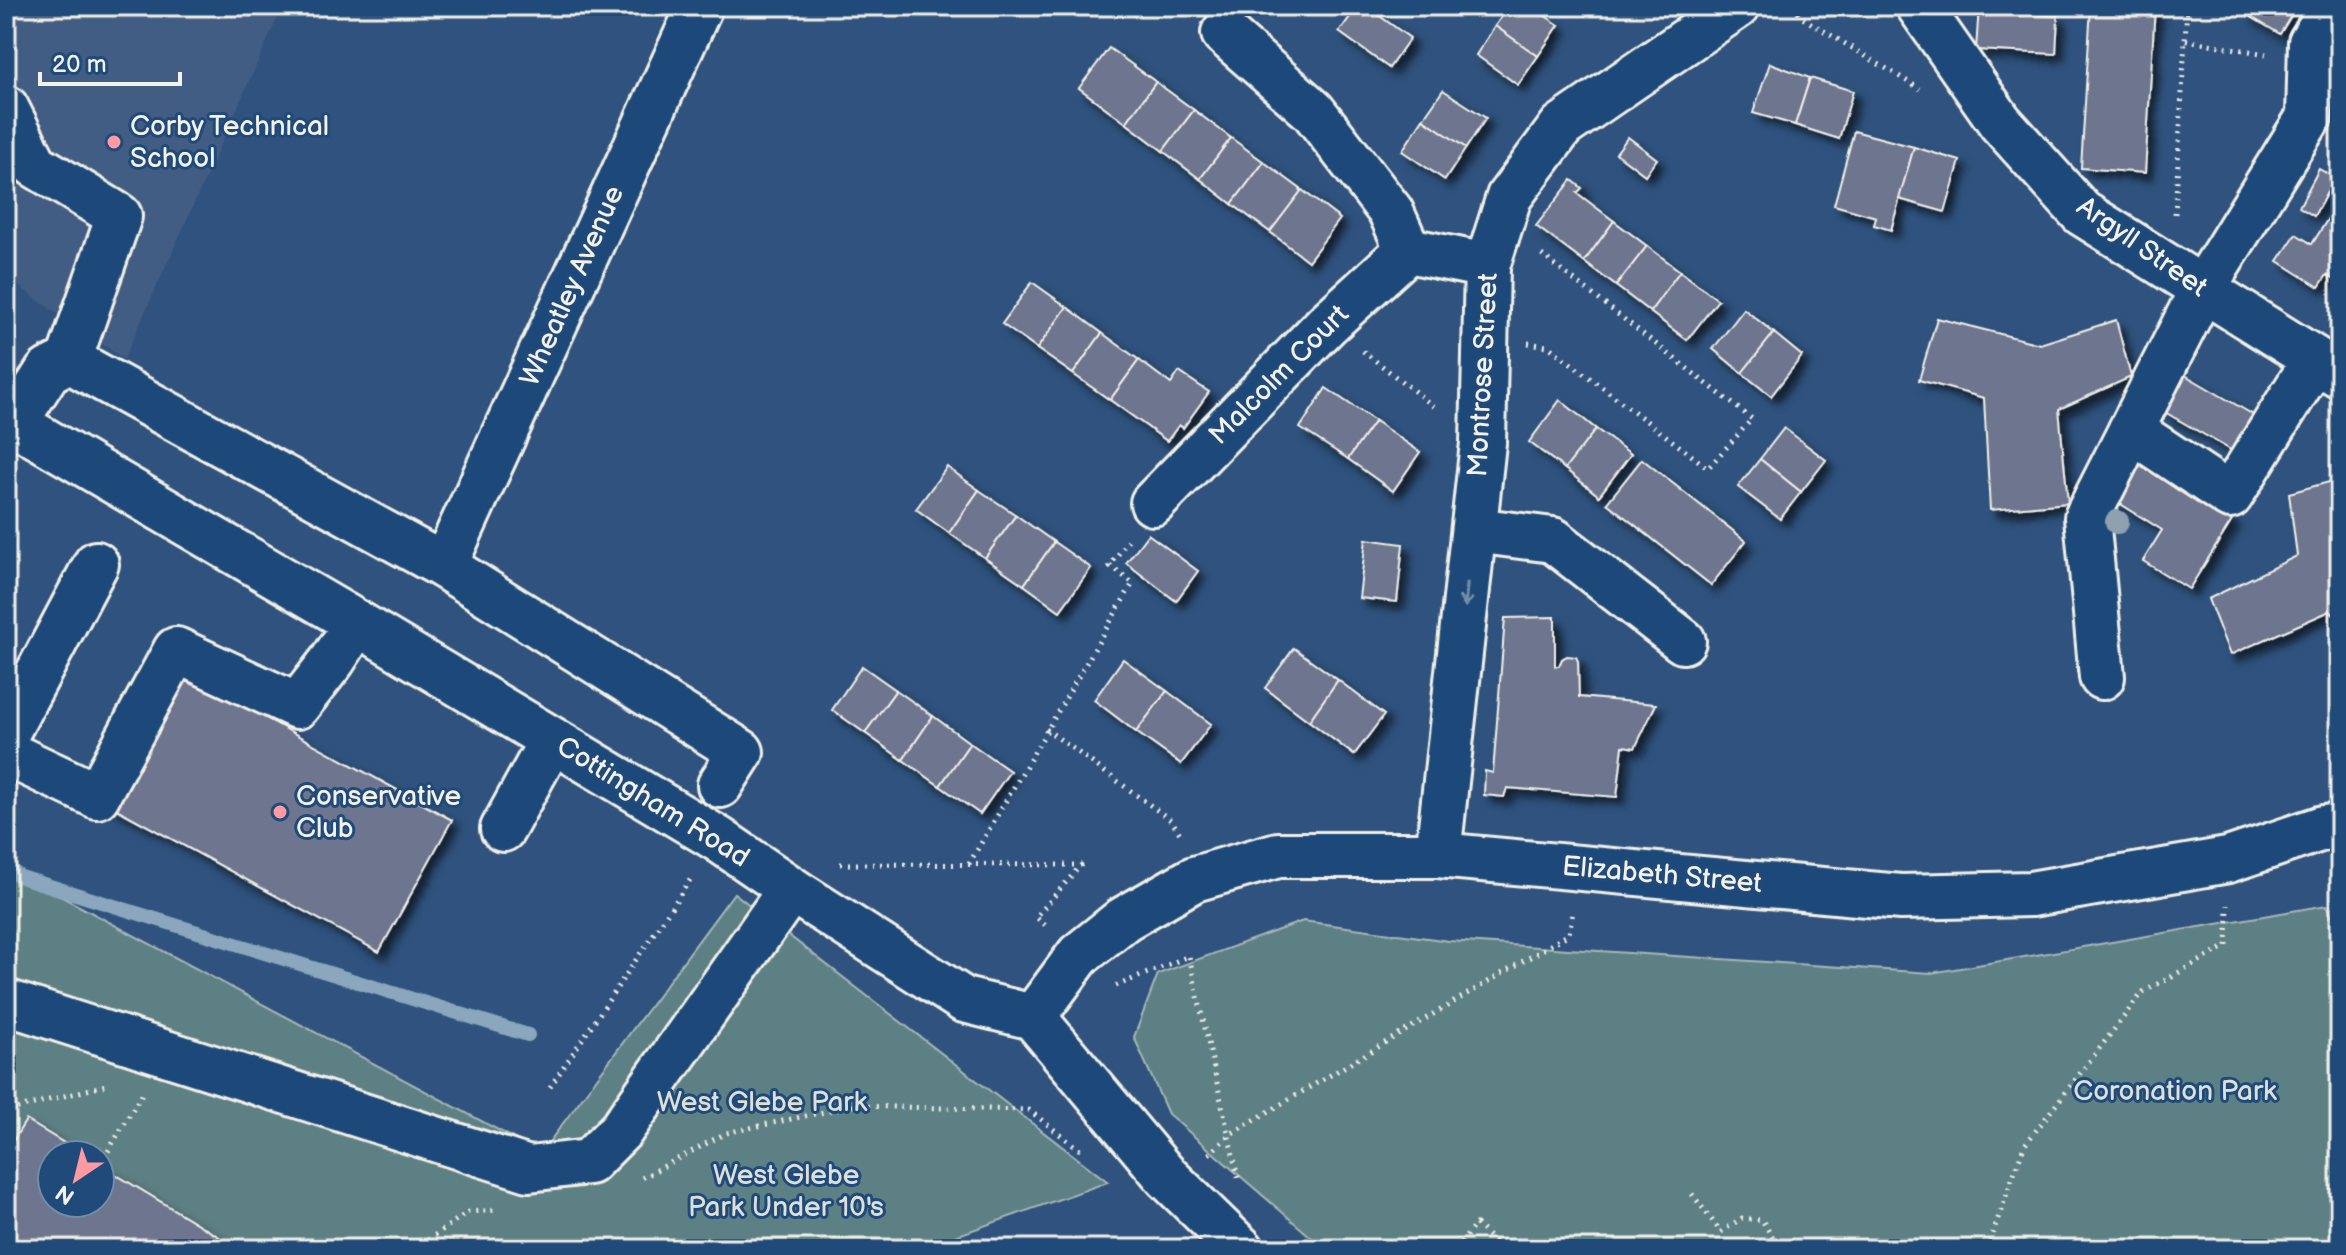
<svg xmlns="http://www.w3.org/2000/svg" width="2346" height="1255" font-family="'Balsamiq Sans',sans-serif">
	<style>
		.built { fill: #425d83 }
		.green { fill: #5d8085; stroke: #a8b8b6; stroke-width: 2; fill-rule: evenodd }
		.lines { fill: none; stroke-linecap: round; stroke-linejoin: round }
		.stream { stroke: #8aa7bd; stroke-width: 14 }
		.building { fill: #6d758f; stroke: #f4f1e8; stroke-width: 2; filter: url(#shadow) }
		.minor-casing { stroke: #f4f1e8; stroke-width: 50 }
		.path { stroke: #f4f1e8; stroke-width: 5; stroke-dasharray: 2 6; stroke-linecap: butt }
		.minor { stroke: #1f4a7a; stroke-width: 44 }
		.tree { fill: #8fa1b0 }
		.oneway { stroke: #748da6 }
		.poi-dot { fill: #ff9aa2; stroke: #1f4a7a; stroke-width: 3 }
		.labels { text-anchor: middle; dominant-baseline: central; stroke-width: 6; stroke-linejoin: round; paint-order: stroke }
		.poi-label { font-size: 28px; fill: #f4f1e8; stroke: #1f4a7a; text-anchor: start }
		.street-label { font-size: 28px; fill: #f4f1e8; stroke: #1f4a7a }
		.park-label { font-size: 28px; fill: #dde0d9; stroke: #1f4a7a }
	</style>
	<defs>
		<filter id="shadow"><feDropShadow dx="7" dy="7" stdDeviation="4" flood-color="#0009"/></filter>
	</defs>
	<rect width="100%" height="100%" fill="#2f537e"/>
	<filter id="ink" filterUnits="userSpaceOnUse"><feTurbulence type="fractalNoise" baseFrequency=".0125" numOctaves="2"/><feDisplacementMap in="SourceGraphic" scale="16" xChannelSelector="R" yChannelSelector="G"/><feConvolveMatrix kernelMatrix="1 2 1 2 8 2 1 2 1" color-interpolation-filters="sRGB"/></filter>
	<g filter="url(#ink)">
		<path class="built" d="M 6,6 L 283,6 L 124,359 L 6,278 Z"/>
		<g class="green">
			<path d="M 6,867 L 541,1153 L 734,893 L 1108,1182 L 919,1249 L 6,1249 ZM 52,1155 L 100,1155 L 100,1203 L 52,1203 Z"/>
			<path d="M 2327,905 L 2340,933 L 2340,1233 L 2335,1249 L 1325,1249 L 1168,1114 L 1134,1037 L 1158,974 L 1303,921 L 1449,941 L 1931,973 Z"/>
		</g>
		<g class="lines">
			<path class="stream" d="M 6,867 L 21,877 L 528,1035"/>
		</g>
		<g class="building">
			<path d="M 1358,6 L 1366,6 L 1410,38 L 1389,68 L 1339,32 Z"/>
			<path d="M 1509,6 L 1530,6 L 1559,25 L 1538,56 L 1495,26 Z"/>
			<path d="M 1979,6 L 2016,6 L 2015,13 L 2058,16 L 2056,54 L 1976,50 Z"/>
			<path d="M 2091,6 L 2155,6 L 2145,173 L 2081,168 Z"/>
			<path d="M 2251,6 L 2297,6 L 2280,34 L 2246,14 Z"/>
			<path d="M 1495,26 L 1538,56 L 1518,85 L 1476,55 Z"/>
			<path d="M 1109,48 L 1156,82 L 1126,123 L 1079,88 Z"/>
			<path d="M 1770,63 L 1810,78 L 1795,125 L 1753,113 Z"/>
			<path d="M 1810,78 L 1853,91 L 1839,139 L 1795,125 Z"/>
			<path d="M 1156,82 L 1194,110 L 1163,151 L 1126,123 Z"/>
			<path d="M 1443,90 L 1486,118 L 1466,148 L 1423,119 Z"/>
			<path d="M 1194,110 L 1231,138 L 1200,179 L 1163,151 Z"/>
			<path d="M 1423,119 L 1466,148 L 1445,180 L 1402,151 Z"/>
			<path d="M 1854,131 L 1914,147 L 1891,230 L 1874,225 L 1876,217 L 1834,205 Z"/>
			<path d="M 1628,137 L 1657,159 L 1645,175 L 1616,153 Z"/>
			<path d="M 1231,138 L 1264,162 L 1232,204 L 1200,179 Z"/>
			<path d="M 1914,147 L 1960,161 L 1945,212 L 1899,199 Z"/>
			<path d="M 1264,162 L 1302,190 L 1270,232 L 1232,204 Z"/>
			<path d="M 2319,169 L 2335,178 L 2314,216 L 2299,207 Z"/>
			<path d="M 1572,180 L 1582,188 L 1577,193 L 1614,221 L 1584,262 L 1536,226 Z"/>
			<path d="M 1302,190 L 1340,219 L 1308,261 L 1270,232 Z"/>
			<path d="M 2336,206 L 2340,209 L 2340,283 L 2327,275 L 2319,287 L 2278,261 L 2296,234 L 2312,244 Z"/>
			<path d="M 1614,221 L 1647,246 L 1616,286 L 1584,262 Z"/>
			<path d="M 1647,246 L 1680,271 L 1650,312 L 1616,286 Z"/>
			<path d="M 1680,271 L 1718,300 L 1687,340 L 1650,312 Z"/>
			<path d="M 1032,282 L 1067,307 L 1037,349 L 1002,324 Z"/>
			<path d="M 1067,307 L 1102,333 L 1073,374 L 1037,349 Z"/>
			<path d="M 1744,309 L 1774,333 L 1742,373 L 1713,349 Z"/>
			<path d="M 1937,318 L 2040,344 L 2116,320 L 2131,377 L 2059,409 L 2068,503 L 1990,510 L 1984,398 L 1919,380 Z"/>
			<path d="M 1102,333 L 1139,360 L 1110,400 L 1073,374 Z"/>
			<path d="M 1774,333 L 1802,356 L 1771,396 L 1742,373 Z"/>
			<path d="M 1139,360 L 1171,384 L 1179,372 L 1209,392 L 1183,428 L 1179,425 L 1167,441 L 1110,400 Z"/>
			<path d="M 2185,375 L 2257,417 L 2236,453 L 2163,411 Z"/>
			<path d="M 1326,388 L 1375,421 L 1348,459 L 1300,428 Z"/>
			<path d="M 1560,400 L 1596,429 L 1565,469 L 1529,442 Z"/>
			<path d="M 1375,421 L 1420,452 L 1393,491 L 1348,459 Z"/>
			<path d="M 1784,428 L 1826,460 L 1801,492 L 1760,459 Z"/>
			<path d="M 1596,429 L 1631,454 L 1599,496 L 1565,469 Z"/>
			<path d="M 1642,459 L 1746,541 L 1711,585 L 1607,503 Z"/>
			<path d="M 1760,459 L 1801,492 L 1780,519 L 1738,487 Z"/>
			<path d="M 2135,459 L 2233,519 L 2189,589 L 2143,561 L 2162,530 L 2111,498 Z"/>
			<path d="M 947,467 L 979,490 L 949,533 L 916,509 Z"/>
			<path d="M 2340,479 L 2340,622 L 2330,611 L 2230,655 L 2208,599 L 2297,556 L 2289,493 Z"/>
			<path d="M 979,490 L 1016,515 L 985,558 L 949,533 Z"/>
			<path d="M 1016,515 L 1054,542 L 1024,585 L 985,558 Z"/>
			<path d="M 1148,534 L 1198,571 L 1176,601 L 1126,563 Z"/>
			<path d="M 1366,539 L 1403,544 L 1397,602 L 1359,598 Z"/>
			<path d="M 1054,542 L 1091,568 L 1060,611 L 1024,585 Z"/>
			<path d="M 1555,617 L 1555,666 L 1559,666 L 1562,659 L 1567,656 L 1576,657 L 1578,661 L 1579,697 L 1656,704 L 1635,748 L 1623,746 L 1617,797 L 1507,788 L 1504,797 L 1484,795 L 1485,771 L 1493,773 L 1505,618 Z"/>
			<path d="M 1294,648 L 1338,680 L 1309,721 L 1265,688 Z"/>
			<path d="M 1123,659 L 1167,691 L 1136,732 L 1094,700 Z"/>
			<path d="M 862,666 L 896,690 L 865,733 L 832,710 Z"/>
			<path d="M 182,672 L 452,820 L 379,952 L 109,805 Z"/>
			<path d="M 1338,680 L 1384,715 L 1354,755 L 1309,721 Z"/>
			<path d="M 896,690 L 933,716 L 903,760 L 865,733 Z"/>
			<path d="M 1167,691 L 1211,724 L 1181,764 L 1136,732 Z"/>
			<path d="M 933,716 L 970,743 L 940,786 L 903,760 Z"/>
			<path d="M 970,743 L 1010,771 L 980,814 L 940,786 Z"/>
			<path d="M 26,1120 L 84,1155 L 52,1155 L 52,1203 L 100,1203 L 100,1165 L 239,1249 L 6,1249 L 6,1152 Z"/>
		</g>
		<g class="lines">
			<defs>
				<g id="minor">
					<path d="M 1919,6 L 2000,122 L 2082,213 L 2340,375"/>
					<path d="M 1224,33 L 1313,111 L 1391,212 L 1408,250"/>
					<path d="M 6,108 L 35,165 L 119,216 L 69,360"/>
					<path d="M 6,418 L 357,623 L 718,839 L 791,889 L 964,1000 L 1033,1017 L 1166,1176 L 1241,1249"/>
					<path d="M 14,424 L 48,371 L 69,360 L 444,566 L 741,752 L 720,785"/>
					<path d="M 2131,430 L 2230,496 L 2315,360"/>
					<path d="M 1153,503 L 1327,324 L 1408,250 L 1487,266"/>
					<path d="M 1474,530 L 1553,540 L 1683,641"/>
					<path d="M 444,566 L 700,6"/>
					<path d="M 2102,677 L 2087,517 L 2202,290 L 2309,117 L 2311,42 L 2334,6"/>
					<path d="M 6,734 L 96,564"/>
					<path d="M 6,753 L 97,796 L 176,650 L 297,706 L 333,660 L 357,623"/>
					<path d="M 503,829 L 552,740"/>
					<path d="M 1438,855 L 1483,443 L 1487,266 L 1509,197 L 1562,126 L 1737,6"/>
					<path d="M 6,1002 L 529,1169 L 589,1162 L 621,1130 L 791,889"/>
					<path d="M 1033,1017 L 1079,955 L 1124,919 L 1194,879 L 1278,855 L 1438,855 L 1901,897 L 2031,894 L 2228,860 L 2323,828 L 2340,826"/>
				</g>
			</defs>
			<use href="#minor" class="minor-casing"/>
			<g class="path">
				<path d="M 1793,6 L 1801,17 L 1920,89"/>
				<path d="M 2186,40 L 2266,54"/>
				<path d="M 2175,214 L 2187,6"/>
				<path d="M 1528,343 L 1548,346 L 1708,468 L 1752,419 L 1538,252"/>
				<path d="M 1363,351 L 1437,409"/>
				<path d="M 1046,729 L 1172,821 L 1182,837"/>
				<path d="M 840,864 L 1081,865 L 1036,917 L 1045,925"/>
				<path d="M 969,864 L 1133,583 L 1110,566 L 1128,540"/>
				<path d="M 1116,986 L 1189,956 L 1239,1182"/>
				<path d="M 550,1087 L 692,877"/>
				<path d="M 6,1118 L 11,1110 L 106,1085"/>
				<path d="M 1209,1154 L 1229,1135 L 1569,934 L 1573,911"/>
				<path d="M 100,1165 L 143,1092"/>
				<path d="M 642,1178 L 726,1133 L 852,1106 L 1029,1110 L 1080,1150"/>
				<path d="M 1692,1194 L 1721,1232 L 1742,1218 L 1762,1220 L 1776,1243 L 1776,1249"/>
				<path d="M 415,1249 L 468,1212 L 499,1210"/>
				<path d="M 1456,1249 L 1476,1224 L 1502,1249"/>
				<path d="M 1987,1249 L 2024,1146 L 2143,992 L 2227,946 L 2228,905"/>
			</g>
			<use href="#minor" class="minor"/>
		</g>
		<circle class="tree" cx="2117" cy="522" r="12"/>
		<defs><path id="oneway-shaft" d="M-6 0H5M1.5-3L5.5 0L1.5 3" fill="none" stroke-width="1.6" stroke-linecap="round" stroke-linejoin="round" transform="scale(2)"/></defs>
		<use class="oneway" href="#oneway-shaft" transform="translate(1466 595) rotate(96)"/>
	</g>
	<g class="poi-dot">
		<circle cx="114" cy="142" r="8"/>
		<circle cx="280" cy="812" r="8"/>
	</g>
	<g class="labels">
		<g class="poi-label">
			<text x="130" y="126">Corby Technical<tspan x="130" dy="32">School</tspan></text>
			<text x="296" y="796">Conservative<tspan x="296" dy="32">Club</tspan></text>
		</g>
		<g class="street-label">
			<text transform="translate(2142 247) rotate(35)">Argyll Street</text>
			<text transform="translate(572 286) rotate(-66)">Wheatley Avenue</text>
			<text transform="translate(1279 375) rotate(-45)">Malcolm Court</text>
			<text transform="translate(1483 375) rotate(-87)">Montrose Street</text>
			<text transform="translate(653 802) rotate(32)">Cottingham Road</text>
			<text transform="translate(1662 875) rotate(5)">Elizabeth Street</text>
		</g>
		<g class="park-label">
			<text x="2175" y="1091">Coronation Park</text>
			<text x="762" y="1102">West Glebe Park</text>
			<text x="786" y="1175">West Glebe<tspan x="786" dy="32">Park Under 10's</tspan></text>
		</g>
	</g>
	<rect width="2346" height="1255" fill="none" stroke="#1f4a7a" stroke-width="32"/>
	<rect x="16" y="16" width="2314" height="1223" fill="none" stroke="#f4f1e8" stroke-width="3" filter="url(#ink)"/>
	<g transform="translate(76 1179) rotate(215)"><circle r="38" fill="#1f4a7a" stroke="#748da6" stroke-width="2"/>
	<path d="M0-6L14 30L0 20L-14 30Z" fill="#ff9aa2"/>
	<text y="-12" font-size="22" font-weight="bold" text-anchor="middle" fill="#f4f1e8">N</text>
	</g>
	<path d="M40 72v12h140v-12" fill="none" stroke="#f4f1e8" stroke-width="4"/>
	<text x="52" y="72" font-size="24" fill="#f4f1e8" stroke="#1f4a7a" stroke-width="6" paint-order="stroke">20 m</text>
</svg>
